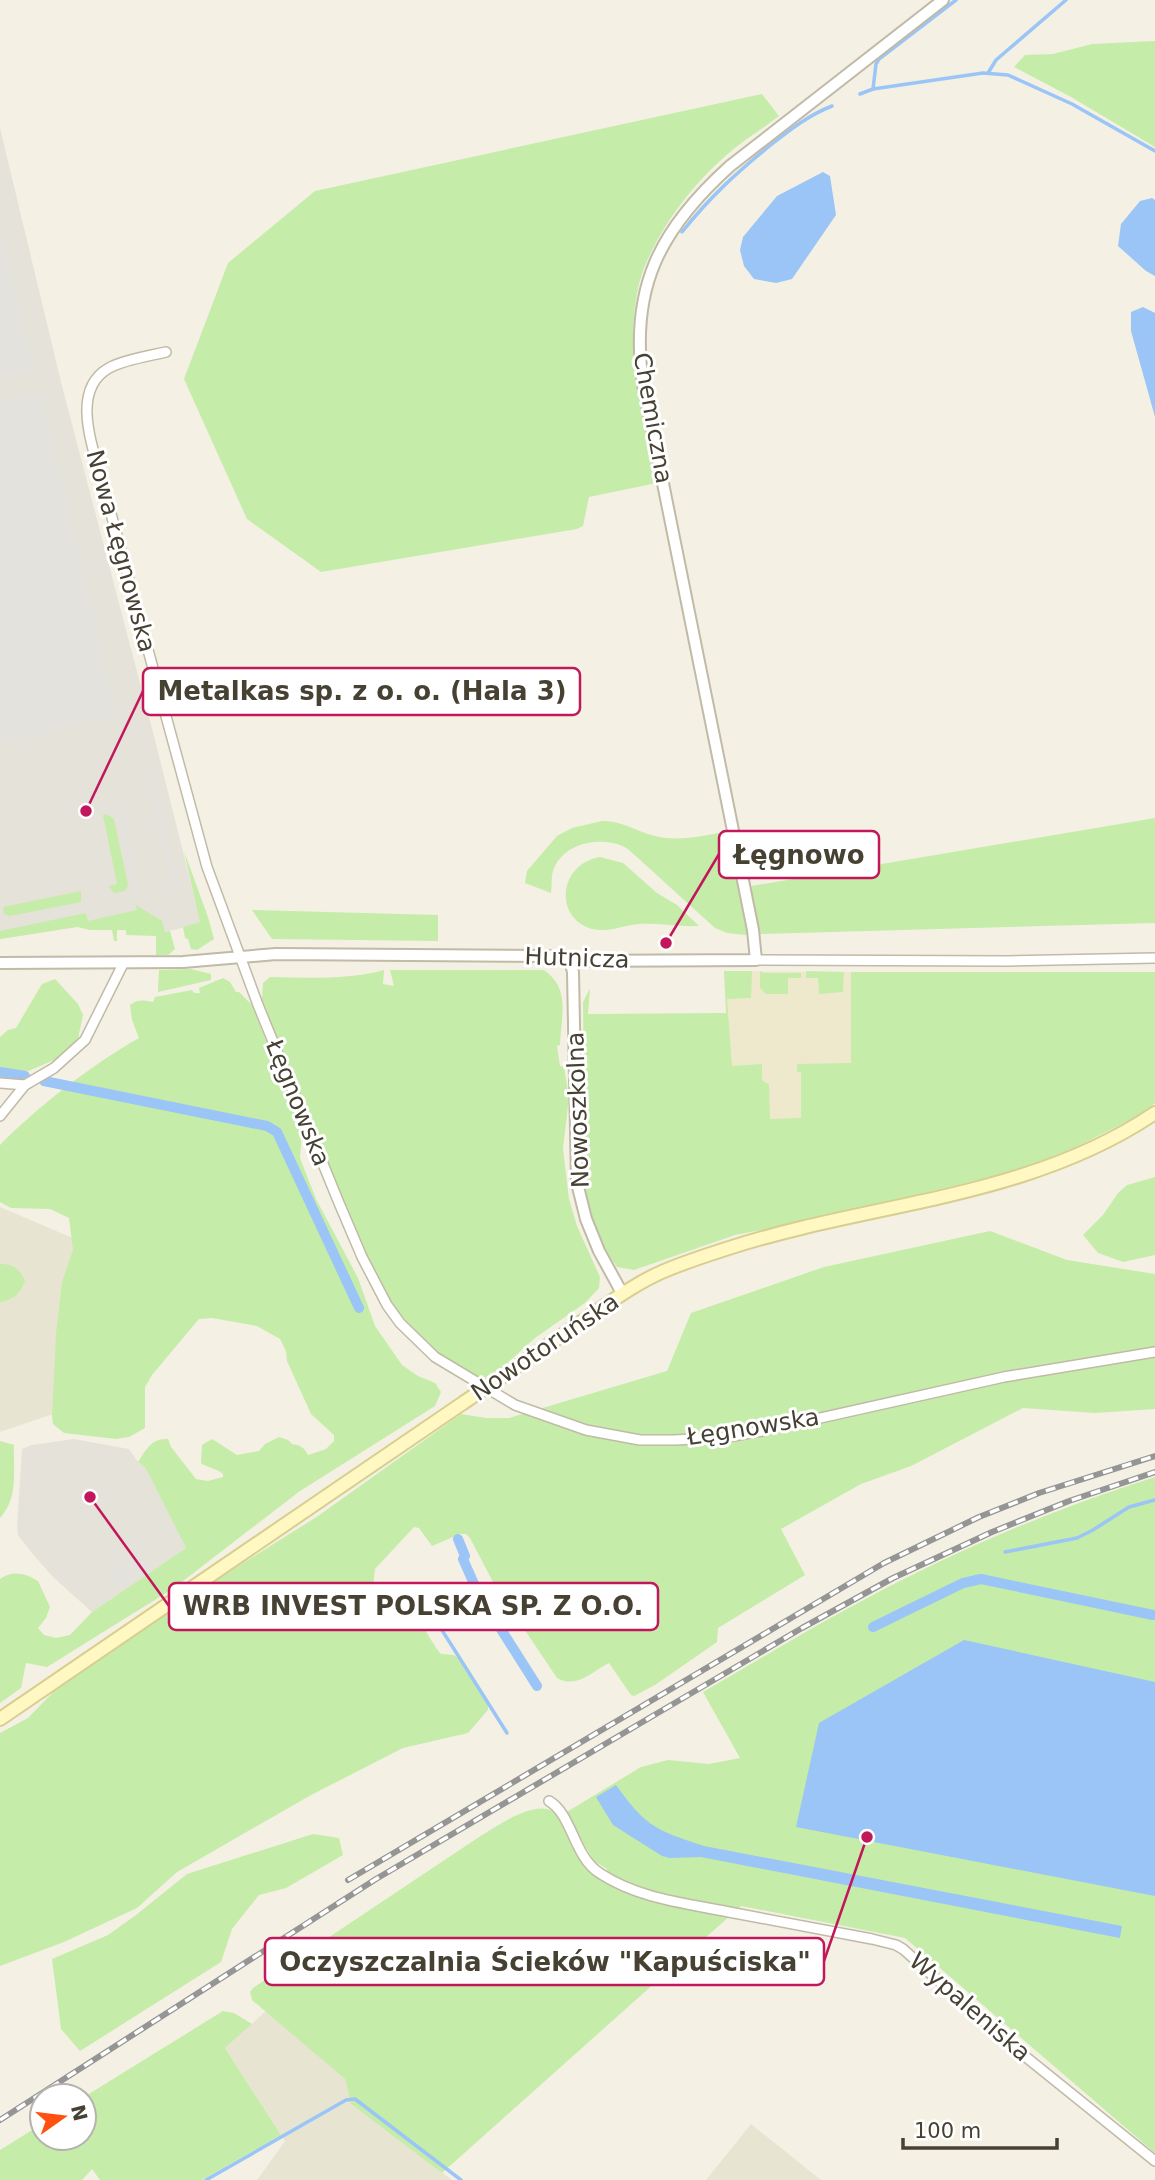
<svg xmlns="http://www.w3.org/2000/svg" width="1155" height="2180" font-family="'DejaVu Sans',sans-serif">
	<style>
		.residential { fill: #e8e4d2 }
		.industrial { fill: #e5e2d9 }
		.education { fill: #eee9cc }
		.green { fill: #c5eca9 }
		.parking { fill: #e4e2dd }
		.water { fill: #9ac5f6 }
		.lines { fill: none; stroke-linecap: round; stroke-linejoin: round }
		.stream { stroke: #9ac5f6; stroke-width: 3.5 }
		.canal { stroke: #9ac5f6; stroke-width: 10 }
		.minor-casing { stroke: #c0baa6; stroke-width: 12 }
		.tertiary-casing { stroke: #c0baa6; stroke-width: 14 }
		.secondary-casing { stroke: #d7ce8f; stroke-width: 16 }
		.minor { stroke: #fff; stroke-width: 9 }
		.tertiary { stroke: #fff; stroke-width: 10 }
		.secondary { stroke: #fff8c3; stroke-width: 12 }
		.rail-casing { stroke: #959595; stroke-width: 6 }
		.rail { stroke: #fff; stroke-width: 3.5; stroke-dasharray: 10; stroke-linecap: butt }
		.secondary-bridge-casing { stroke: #d7ce8f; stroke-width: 16; stroke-linecap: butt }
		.secondary-bridge { stroke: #fff8c3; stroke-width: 12 }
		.labels { text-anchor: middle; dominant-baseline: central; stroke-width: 6; stroke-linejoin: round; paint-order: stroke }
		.street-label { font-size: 24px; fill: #464133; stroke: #fff }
		.leader { fill: none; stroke: #c2185b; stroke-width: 2.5 }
		.callout-dot { fill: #c2185b; stroke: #fff; stroke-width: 2.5 }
		.callout { fill: #fff; stroke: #c2185b; stroke-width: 2.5 }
		.callout-label { font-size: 26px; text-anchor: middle; font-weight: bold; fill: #464133 }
	</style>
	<rect width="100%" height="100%" fill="#f4f1e4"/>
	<g class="residential">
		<path d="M 0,1207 L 75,1239 L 59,1412 L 0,1432 Z"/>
		<path d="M 266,2011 L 345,2079 L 351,2104 L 452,2180 L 257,2180 L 285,2141 L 225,2048 Z"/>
		<path d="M 751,2124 L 821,2180 L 706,2180 Z"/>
	</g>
	<g class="industrial">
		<path d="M 0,128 L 62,386 L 155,740 L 201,923 L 161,933 L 77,927 L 0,939 Z"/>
		<path d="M 74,1439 L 129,1449 L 138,1462 L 145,1467 L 186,1548 L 92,1612 L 53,1577 L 31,1552 L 18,1535 L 17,1527 L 22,1449 L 32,1445 Z"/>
	</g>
	<path class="education" d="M 724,971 L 857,972 L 853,1188 L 736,1217 L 732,1095 Z"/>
	<g class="green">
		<path d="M 1155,41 L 1155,147 L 1071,97 L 1014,67 L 1025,55 L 1053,54 L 1092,44 Z"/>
		<path d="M 762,94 L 779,116 C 765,127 749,137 735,148 C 699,177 666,218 647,261 C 633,291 632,329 634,361 C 638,402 649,442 657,483 L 589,497 L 583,526 L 577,529 L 321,572 L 247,519 L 184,379 L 228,263 L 315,191 Z"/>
		<path d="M 106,814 L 114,819 L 128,885 L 125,891 L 114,893 L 109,886 L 117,884 L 103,815 Z"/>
		<path d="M 1155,818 L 1155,923 L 760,934 L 751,886 Z"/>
		<path d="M 602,821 C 621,820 637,832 655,836 C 680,842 703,836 727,831 L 747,935 L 727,933 L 715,928 L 628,849 C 605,835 563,841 553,871 C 551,877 552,887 551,893 L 525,883 L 527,871 L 557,836 L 572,828 Z"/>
		<path d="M 184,851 L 208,917 L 214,939 L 197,950 L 191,949 L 188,939 L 185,938 L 183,927 L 200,922 Z"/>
		<path d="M 600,857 L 623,863 L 657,893 L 677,905 L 699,926 C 679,927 659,923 640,924 C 623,925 609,933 592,929 C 554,918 558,864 600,857 Z"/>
		<path d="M 81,891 L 81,902 L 10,916 L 4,914 L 3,907 Z"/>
		<path d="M 136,905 L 162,921 L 165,932 L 170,931 L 175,949 L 168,955 L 156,955 L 156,936 L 126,935 L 126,930 L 117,930 L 117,941 L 114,941 L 112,930 L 90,930 L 77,927 L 0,939 L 0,931 L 86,913 L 88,921 L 137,910 Z"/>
		<path d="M 252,910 L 438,915 L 438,941 L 272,939 Z"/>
		<path d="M 191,969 L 211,974 L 211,980 L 158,992 L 159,970 Z"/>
		<path d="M 384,970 L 383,984 L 394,986 L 390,970 L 544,970 C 571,989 561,1016 560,1045 L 557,1046 L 560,1066 L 564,1067 L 569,1097 L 563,1149 L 569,1199 L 577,1226 L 600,1277 L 599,1288 L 585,1303 L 535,1338 L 504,1366 L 481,1380 C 459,1366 434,1353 416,1333 C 371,1283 347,1216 323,1154 C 303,1102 282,1051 262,999 L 263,983 L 270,977 C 309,978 346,980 384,970 Z"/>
		<path d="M 724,971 L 752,971 L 751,998 L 727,999 L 732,1066 L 762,1064 L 762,1079 L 764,1082 L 769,1084 L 770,1119 L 801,1118 L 801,1072 L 797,1072 L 797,1064 L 851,1063 L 851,972 L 1155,972 L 1155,1103 L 1140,1115 L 1074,1148 L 1015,1171 L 818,1219 L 735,1235 L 634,1270 L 617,1267 C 577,1214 581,1148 580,1086 L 584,1083 L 583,1002 L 590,988 L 588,1014 L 726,1013 Z"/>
		<path d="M 760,971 L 763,973 L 801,973 L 801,978 L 788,978 L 788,994 L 766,994 L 760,988 Z"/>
		<path d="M 806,971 L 844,972 L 843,992 L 819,994 L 818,978 L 806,978 Z"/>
		<path d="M 223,978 L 230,982 L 236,992 L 239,992 L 251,1004 L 299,1121 L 298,1124 L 302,1132 L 300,1158 L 316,1199 L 358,1278 L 375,1326 L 402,1365 L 418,1376 L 435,1383 L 441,1392 L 435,1406 L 300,1491 L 174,1588 L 47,1667 L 26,1663 L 21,1688 L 0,1703 L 0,1579 C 13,1570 25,1573 38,1581 L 50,1607 L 46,1618 L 38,1628 L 44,1635 L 56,1638 L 70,1635 L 92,1612 L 186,1548 L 145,1467 L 138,1462 C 146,1450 151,1438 168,1439 L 171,1447 L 196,1479 L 208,1481 L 223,1477 L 223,1474 C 216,1468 208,1468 201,1463 L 202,1445 L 212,1439 L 237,1455 L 259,1451 L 265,1444 L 279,1437 L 288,1440 L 292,1444 C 300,1445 304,1447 308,1455 L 326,1449 L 334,1441 L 334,1435 L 311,1414 L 287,1361 L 286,1351 L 280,1339 L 257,1326 L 212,1318 L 199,1319 L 152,1375 L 145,1387 L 145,1428 L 129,1437 L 116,1439 L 64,1433 L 53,1424 L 52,1416 L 56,1334 L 62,1282 L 73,1250 L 69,1218 L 50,1209 L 11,1208 L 0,1202 L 0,1145 C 37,1107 93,1064 139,1038 L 132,1020 L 130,1005 C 137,999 145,1000 153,1002 L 155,997 L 192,990 L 194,993 L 200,993 L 199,988 Z"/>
		<path d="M 55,979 L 78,1004 L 83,1015 L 78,1039 L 61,1057 L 12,1078 L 0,1076 L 0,1037 L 8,1030 L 16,1028 L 42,984 Z"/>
		<path d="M 1155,1177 L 1155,1255 L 1123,1262 L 1098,1253 L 1083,1235 L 1103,1215 L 1118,1193 L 1127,1185 Z"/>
		<path d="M 990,1231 L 1067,1260 L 1155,1274 L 1155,1409 L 1095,1413 L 1023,1408 L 911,1466 L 861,1484 L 781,1529 L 805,1575 L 718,1628 L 717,1642 L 655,1685 L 634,1696 L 631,1695 L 609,1663 C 591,1672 577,1689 557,1678 L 494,1584 L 470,1538 L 466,1534 L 460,1534 L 432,1546 L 419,1528 L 414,1527 L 375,1569 L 373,1586 L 378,1596 C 385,1597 395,1594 401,1598 C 416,1608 428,1639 441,1654 L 454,1655 L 458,1658 L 488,1706 L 488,1710 L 468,1733 L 403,1748 L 311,1795 L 177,1872 L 137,1908 L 64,1942 L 0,1966 L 0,1733 L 28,1718 L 60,1685 L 199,1591 L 318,1516 L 461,1414 L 486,1418 L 509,1418 L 667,1371 L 691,1313 L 824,1267 Z"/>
		<path d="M 0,1264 C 14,1264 20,1269 25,1281 C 20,1294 15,1298 2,1302 L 0,1302 Z"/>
		<path d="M 0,1441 L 14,1445 C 13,1471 19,1497 0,1518 Z"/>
		<path d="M 1155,1477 L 1155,2153 L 905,1938 L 741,1906 L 442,2173 L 351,2104 L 345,2079 L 252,2000 L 250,1992 L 253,1988 L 482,1835 C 499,1825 535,1799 554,1812 C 573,1838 573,1865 605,1881 L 607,1869 L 594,1861 L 565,1813 L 641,1767 L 668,1760 L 709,1764 L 740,1758 L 703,1692 C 755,1662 807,1630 860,1602 C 955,1551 1053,1509 1155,1477 Z"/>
		<path d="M 313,1834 L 339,1838 L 343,1855 L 286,1888 L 259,1895 L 232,1929 L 221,1962 L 80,2051 L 61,2029 L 52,1959 L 108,1935 L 136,1915 L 187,1874 Z"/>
		<path d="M 223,2011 L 234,2013 L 252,2024 L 225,2048 L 281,2135 L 202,2180 L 100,2180 L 92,2169 L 82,2180 L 0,2180 L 0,2150 L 42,2124 L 42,2138 L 84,2138 L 84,2097 Z"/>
	</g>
	<g class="parking">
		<path d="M 0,228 L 34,371 L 0,380 Z"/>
		<path d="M 41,391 L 116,714 L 0,745 L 0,401 Z"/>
		<path d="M 152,767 L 181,888 L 173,890 L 144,769 Z"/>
		<path d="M 122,805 L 141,892 L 134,893 L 115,807 Z"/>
		<path d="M 140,1553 L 151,1569 L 118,1590 L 108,1573 Z"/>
	</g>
	<g class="water">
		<path d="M 823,172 L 830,176 L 836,215 L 792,279 L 776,283 L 754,279 L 744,266 L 740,250 L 743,237 L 777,196 Z"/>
		<path d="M 1152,198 L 1155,200 L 1155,276 L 1146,271 L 1118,246 L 1121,224 L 1140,201 Z"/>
		<path d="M 1143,307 L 1155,313 L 1155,417 L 1131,331 L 1131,312 Z"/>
		<path d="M 964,1640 L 1155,1682 L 1155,1896 L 796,1827 L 819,1723 Z"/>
		<path d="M 616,1785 C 646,1827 656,1830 704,1846 L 1122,1926 L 1120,1938 L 701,1857 L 670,1858 L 662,1856 L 613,1825 L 596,1797 Z"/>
	</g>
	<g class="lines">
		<g class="stream">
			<path d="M 988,73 L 996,60 L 1066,0"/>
			<path d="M 873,89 L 876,64 L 879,59 L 956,0"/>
			<path d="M 860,94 L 873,89 L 983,73 L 1008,75 L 1072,104 L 1155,151"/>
			<path d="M 682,232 C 710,197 737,172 772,144 C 791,129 809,115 832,106"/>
			<path d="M 1005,1552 L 1077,1538 L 1093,1530 L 1129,1507 L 1155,1500"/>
			<path d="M 428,1608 L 507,1733"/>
			<path d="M 206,2180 L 346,2100 L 355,2099 L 461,2180"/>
		</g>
		<g class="canal">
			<path d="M 0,1072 L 25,1076"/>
			<path d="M 44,1081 L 267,1126 L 277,1132 L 359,1308"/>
			<path d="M 458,1539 L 465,1556 L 463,1559 L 478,1593 L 537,1686"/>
			<path d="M 873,1627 L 963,1583 L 981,1579 L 1153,1615"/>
		</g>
		<defs>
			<g id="minor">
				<path d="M 166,352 C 149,356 123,360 109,368 C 68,391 95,452 104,488 L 207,867 L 258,1005 L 339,1203 L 362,1257 L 387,1305 L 400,1323 L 435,1357 L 515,1405 L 586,1430 L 640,1440 L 675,1440 L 727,1437 L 762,1431 L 1004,1377 L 1155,1352"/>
				<path d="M 756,960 L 1007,961 L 1155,958"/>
				<path d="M 0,1083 L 25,1085"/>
				<path d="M 0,1116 L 25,1085 L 54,1068 L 85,1040 L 123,964"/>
				<path d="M 549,1801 C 573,1815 573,1857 601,1874 C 640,1899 685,1903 729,1912 C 777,1921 825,1930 872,1939 L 896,1945 L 903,1949 L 1006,2041 L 1155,2161"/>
			</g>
			<g id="tertiary">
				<path d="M 570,961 L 573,972 L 577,1183 L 586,1219 L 599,1251 L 622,1293"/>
				<path d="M 0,963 L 183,962 L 276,954 L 555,956 L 564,956 L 570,961 L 756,960 L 753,930 L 643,384 C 629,288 660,229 730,166 L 943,0"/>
			</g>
			<g id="secondary">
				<path d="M 509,1372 C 535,1354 561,1336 587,1318 C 612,1301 636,1283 664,1271 C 685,1262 707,1255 729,1248 C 871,1202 1028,1199 1155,1113"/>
				<path d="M 0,1719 L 463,1403"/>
			</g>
		</defs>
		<use href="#minor" class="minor-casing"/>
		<use href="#tertiary" class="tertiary-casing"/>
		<use href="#secondary" class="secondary-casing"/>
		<use href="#minor" class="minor"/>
		<use href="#tertiary" class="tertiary"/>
		<use href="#secondary" class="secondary"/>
		<defs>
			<g id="rail">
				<path d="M 348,1880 L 884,1563 L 979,1517 L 1039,1493 L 1155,1456"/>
				<path d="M 0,2120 L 376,1879 L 802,1628 L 893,1578 L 992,1532 L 1069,1501 L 1155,1472"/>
			</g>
		</defs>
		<use href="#rail" class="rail-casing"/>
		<use href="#rail" class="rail"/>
		<defs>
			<path id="secondary-bridge" d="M 463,1403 L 509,1372"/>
		</defs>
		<use href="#secondary-bridge" class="secondary-bridge-casing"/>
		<use href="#secondary-bridge" class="secondary-bridge"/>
	</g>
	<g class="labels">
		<g class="street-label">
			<text transform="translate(653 418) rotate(80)">Chemiczna</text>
			<text transform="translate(121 551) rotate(75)">Nowa Łęgnowska</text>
			<text transform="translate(577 958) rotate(2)">Hutnicza</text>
			<text transform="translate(298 1103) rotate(68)">Łęgnowska</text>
			<text transform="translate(578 1110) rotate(-92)">Nowoszkolna</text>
			<text transform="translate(545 1347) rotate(-34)">Nowotoruńska</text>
			<text transform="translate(753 1427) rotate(-9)">Łęgnowska</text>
			<text transform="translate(970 2007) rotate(41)">Wypaleniska</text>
		</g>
	</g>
	<path class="leader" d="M86 811L143 691M666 943L719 854M90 1497L169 1606M867 1837L824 1961"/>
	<g class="callout-dot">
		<circle cx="86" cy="811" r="7"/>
		<circle cx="666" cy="943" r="7"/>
		<circle cx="90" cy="1497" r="7"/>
		<circle cx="867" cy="1837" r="7"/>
	</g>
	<g class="callout">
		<rect x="143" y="668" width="437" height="47" rx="7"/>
		<rect x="719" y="831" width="160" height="47" rx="7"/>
		<rect x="169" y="1583" width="489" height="47" rx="7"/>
		<rect x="265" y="1938" width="559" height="47" rx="7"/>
	</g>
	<g class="callout-label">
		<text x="362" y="700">Metalkas sp. z o. o. (Hala 3)</text>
		<text x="799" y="864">Łęgnowo</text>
		<text x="413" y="1615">WRB INVEST POLSKA SP. Z O.O.</text>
		<text x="545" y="1971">Oczyszczalnia Ścieków "Kapuściska"</text>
	</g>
	<g transform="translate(63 2117) rotate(76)"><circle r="33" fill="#ffffff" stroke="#b5b3ad" stroke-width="2"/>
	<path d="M0-5L12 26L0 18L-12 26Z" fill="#ff5210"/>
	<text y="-10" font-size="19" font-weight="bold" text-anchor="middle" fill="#464133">N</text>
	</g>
	<path d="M903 2138v10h154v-10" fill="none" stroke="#464133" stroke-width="3.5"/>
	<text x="914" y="2138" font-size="21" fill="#464133" stroke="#ffffff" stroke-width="5" paint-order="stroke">100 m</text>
</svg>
